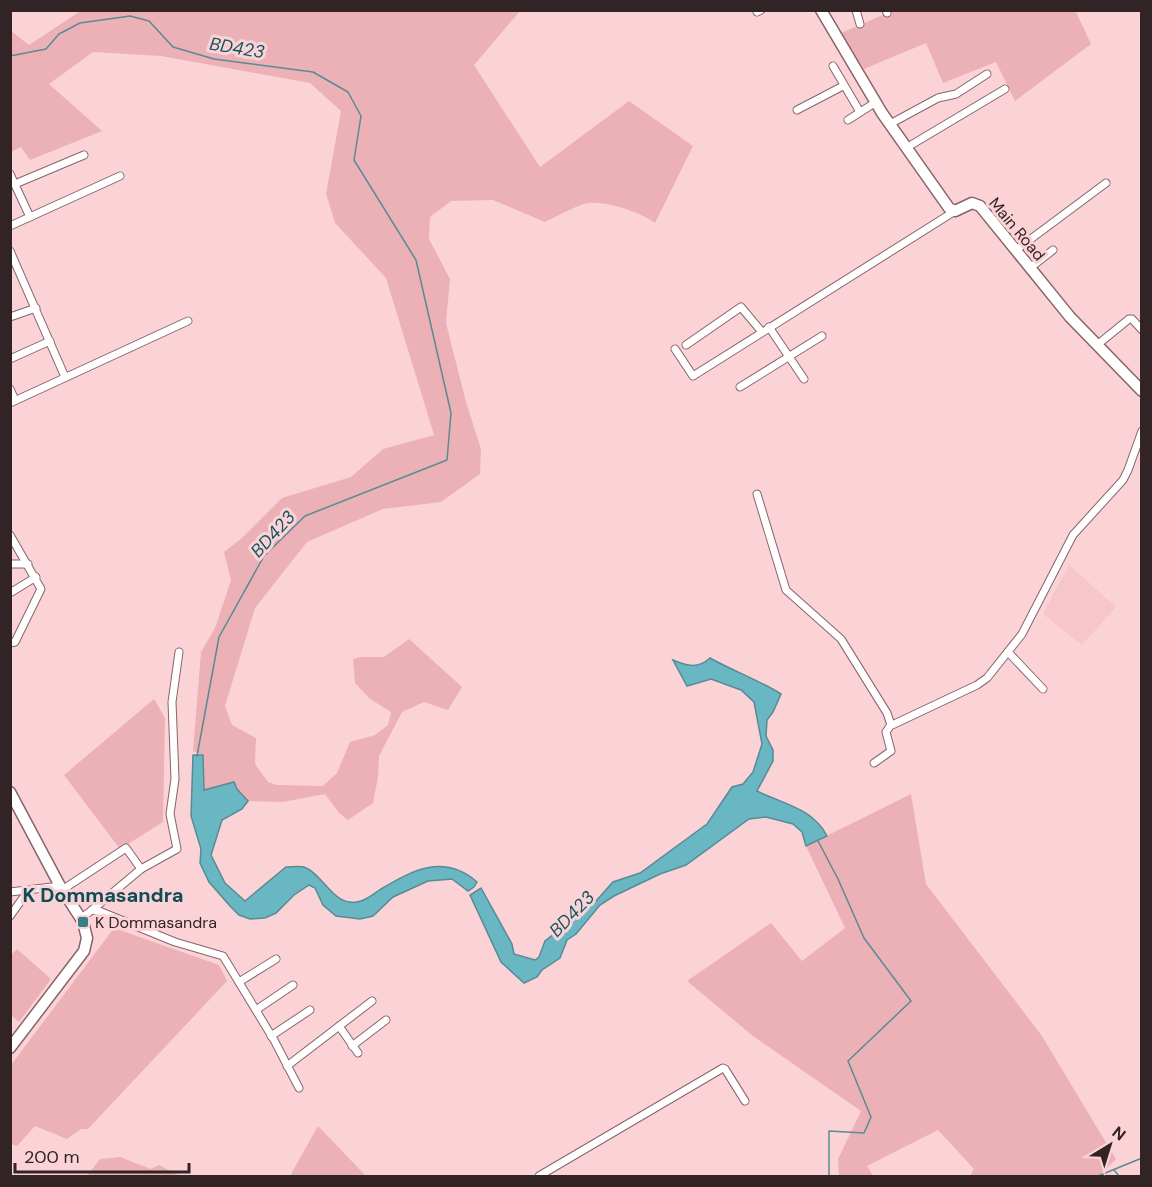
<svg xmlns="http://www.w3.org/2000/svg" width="1152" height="1187" font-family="'DM Sans',sans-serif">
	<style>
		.built { fill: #f6c6ca }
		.green { fill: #ecb1b6 }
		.water { fill: #69b7c3; stroke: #588b94; stroke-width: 1.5 }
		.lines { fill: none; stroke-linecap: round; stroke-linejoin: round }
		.stream { stroke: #588b94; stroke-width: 1.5 }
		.street-casing { stroke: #876468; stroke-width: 9 }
		.secondary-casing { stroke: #876468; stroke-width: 13 }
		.street { stroke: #fff; stroke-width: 7 }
		.secondary { stroke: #fff; stroke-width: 10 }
		.poi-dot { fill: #387e89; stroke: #fbd3d7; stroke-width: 2 }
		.labels { text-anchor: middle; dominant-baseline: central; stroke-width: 6; stroke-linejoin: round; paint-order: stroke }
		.street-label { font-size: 16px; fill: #322325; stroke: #fbd3d7 }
		.poi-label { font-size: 16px; fill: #322325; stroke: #fbd3d7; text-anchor: start }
		.water-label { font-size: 18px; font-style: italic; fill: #11565f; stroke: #fbd3d7 }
		.quarter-label { font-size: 20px; font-weight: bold; fill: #0f4c54; stroke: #fbd3d7 }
	</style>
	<rect width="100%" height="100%" fill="#fbd3d7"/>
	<path class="built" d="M 1069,565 L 1116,607 L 1082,645 L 1043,614 Z"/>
	<g class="green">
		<path d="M 82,10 L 520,11 L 474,65 L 540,167 L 629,101 L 693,146 L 655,223 C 640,212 607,201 588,203 C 582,203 553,218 545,222 L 493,200 L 451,201 L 430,217 L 429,239 L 450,279 L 446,323 L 466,402 L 481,449 L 480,474 L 441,502 L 383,509 L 307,542 L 255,608 L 225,706 L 232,725 L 256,738 L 255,764 L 268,782 L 277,785 L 323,786 L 337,773 L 350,742 L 375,735 L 388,725 L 391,712 L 370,699 L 355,683 L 353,659 L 361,657 L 384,657 L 409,639 L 462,687 L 448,710 L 424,702 L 402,712 L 379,756 L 378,777 L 373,803 L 348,820 L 339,813 L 325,794 L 283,802 L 248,801 L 237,789 L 204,790 L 203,755 L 193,751 L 201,652 L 215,628 L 231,580 L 224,552 L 242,538 L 282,498 L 351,477 L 383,449 L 434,435 L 386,278 L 335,223 L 326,194 L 341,111 L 310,83 L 161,56 L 93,52 L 49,84 L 102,131 L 30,160 L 21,147 L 11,152 L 11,31 L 29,45 Z"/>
		<path d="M 1075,10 L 1091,44 L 1015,101 L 996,62 L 943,83 L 926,43 L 864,69 L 841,33 L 892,11 Z"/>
		<path d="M 154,699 L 165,718 L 163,822 L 120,849 L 64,775 Z"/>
		<path d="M 911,794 L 926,884 L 1042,1036 L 1116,1159 L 1099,1176 L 970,1176 L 974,1169 L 938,1130 L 867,1166 L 873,1176 L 839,1176 L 838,1159 L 861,1111 L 753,1036 L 687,981 L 771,923 L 802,961 L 845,928 L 806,846 Z"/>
		<path d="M 114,928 L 219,965 L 227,981 L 88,1129 L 81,1129 L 67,1139 L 35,1126 L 17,1146 L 11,1144 L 11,1065 Z"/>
		<path d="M 17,949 L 51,979 L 19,1022 L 10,1014 L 11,955 Z"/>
		<path d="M 318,1126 L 366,1176 L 290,1176 Z"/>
		<path d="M 120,1157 L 151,1169 L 159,1165 L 180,1176 L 87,1176 L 100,1159 Z"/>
	</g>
	<g class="water">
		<path d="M 710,658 C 733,671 759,680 781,694 L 773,712 L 767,720 L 766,736 L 773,750 L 773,761 L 757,791 C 783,804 813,808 827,836 L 806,846 L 802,832 L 793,824 L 766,817 L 749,819 L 686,865 L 660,874 L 614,896 L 600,905 L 576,934 L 567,940 L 560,958 L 542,970 L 537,977 L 524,983 L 501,962 L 470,895 L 481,888 L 512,944 L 514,954 L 535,960 L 539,957 L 545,941 L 596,901 L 613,882 L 640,873 L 707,824 L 732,787 L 743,784 L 753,772 L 762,744 L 754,702 L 741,690 L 711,679 L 687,686 L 673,660 C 687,666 698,669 710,658 Z"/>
		<path d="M 193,755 L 203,755 L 204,790 L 234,782 L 237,789 L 248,801 L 242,809 L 222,820 L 211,855 L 225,883 L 245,901 L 286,867 C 291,867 299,866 304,867 C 324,874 334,910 361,901 C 368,899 375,893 381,889 C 413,870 444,853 477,882 L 474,887 L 468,891 L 452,879 L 428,881 L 393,897 L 373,916 L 360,919 L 336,916 L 323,905 L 315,888 L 309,885 L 294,895 L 276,913 L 265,918 L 250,919 L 239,915 L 230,906 L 209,882 L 200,863 L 201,849 L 191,816 Z"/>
	</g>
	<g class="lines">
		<g class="stream">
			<path d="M 10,56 L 46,49 L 59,34 L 80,23 L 130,16 L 149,21 L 173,47 L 214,59 L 313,72 L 348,92 L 361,116 L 354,160 L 416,260 L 451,413 L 447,460 L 305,516 L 264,556 L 219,637 L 197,756"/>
			<path d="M 818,841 L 838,879 L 864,938 L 911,1001 L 848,1061 L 871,1117 L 864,1133 L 829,1131 L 829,1176"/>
			<path d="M 1114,1170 L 1119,1176"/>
			<path d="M 1098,1176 L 1142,1158"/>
		</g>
		<defs>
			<g id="street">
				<path d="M 856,10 L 860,24"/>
				<path d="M 886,10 L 887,13"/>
				<path d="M 757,12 L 761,10"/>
				<path d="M 833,66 L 860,112"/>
				<path d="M 797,110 L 843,86"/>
				<path d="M 848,120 L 876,102"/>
				<path d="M 890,124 L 938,98 L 956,94 L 987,74"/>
				<path d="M 906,148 L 1005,89"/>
				<path d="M 10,174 L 30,217"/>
				<path d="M 15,184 L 84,155"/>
				<path d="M 10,226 L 120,176"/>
				<path d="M 1016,250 L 1106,183"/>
				<path d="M 10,251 L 65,377"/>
				<path d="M 1030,268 L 1053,250"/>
				<path d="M 10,317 L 36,308"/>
				<path d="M 769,327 L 804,379"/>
				<path d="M 686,345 L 741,307 L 762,332"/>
				<path d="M 1097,345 L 1129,319 L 1132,319 L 1142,330"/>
				<path d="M 675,349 L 693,376 L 955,211"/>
				<path d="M 10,359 L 50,341"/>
				<path d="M 740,387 L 822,336"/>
				<path d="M 10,389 L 15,400"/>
				<path d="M 10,403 L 188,321"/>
				<path d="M 757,494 L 786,590 L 841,639 L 887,713 L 891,725"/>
				<path d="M 10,535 L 41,589 L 15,642 L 10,643"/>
				<path d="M 10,564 L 28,564"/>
				<path d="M 10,593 L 36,577"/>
				<path d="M 1008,652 L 1043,689"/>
				<path d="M 874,763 L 891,751 L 886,732 L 890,726 L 977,685 L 987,678 L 1022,634 L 1073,535 L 1123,480 L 1128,470 L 1142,431"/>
				<path d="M 62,890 L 126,848 L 141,869"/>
				<path d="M 10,892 L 60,886"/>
				<path d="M 92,910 L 141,869 L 177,849 L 170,814 L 175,779 L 172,702 L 179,652"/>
				<path d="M 10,916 L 28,891"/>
				<path d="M 80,919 L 92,910 L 99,911 L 175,942 L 223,956 L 274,1040 L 299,1088"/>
				<path d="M 239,982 L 276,959"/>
				<path d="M 256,1010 L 293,985"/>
				<path d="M 339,1026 L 358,1053"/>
				<path d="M 271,1036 L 310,1010"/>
				<path d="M 352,1046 L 386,1020"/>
				<path d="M 287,1066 L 372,1001"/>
				<path d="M 539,1176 L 723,1068 L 725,1069 L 745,1101"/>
			</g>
			<g id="secondary">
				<path d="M 821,10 L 882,113 L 949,208 L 955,211 L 972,203 L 980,206 L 1070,317 L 1142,391"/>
				<path d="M 10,792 L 60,886 L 83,922 L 87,938 L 84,951 L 10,1048"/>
			</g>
		</defs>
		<use href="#street" class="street-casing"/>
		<use href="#secondary" class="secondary-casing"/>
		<use href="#street" class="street"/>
		<use href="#secondary" class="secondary"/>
	</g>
	<rect class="poi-dot" x="77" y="916" width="12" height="12" rx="3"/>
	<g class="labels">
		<g class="street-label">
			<text transform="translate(1017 229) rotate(50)">Main Road</text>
		</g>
		<g class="poi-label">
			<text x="95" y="922">K Dommasandra</text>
		</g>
		<g class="water-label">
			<text transform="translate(237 48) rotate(9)">BD423</text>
			<text transform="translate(273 534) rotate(-47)">BD423</text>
			<text transform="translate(572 914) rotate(-46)">BD423</text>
		</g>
		<g class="quarter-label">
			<text x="103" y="895">K Dommasandra</text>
		</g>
	</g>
	<rect width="1152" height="1187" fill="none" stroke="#322325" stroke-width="24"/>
	<g transform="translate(1110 1145) rotate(38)" stroke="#fbd3d7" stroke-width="4.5" paint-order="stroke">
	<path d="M0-4.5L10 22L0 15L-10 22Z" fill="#322325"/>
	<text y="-9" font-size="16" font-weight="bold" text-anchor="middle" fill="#322325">N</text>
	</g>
	<path d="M15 1163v9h174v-9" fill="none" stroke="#322325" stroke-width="3"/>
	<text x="24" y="1163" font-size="18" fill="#322325" stroke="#fbd3d7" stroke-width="4.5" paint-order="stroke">200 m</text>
</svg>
